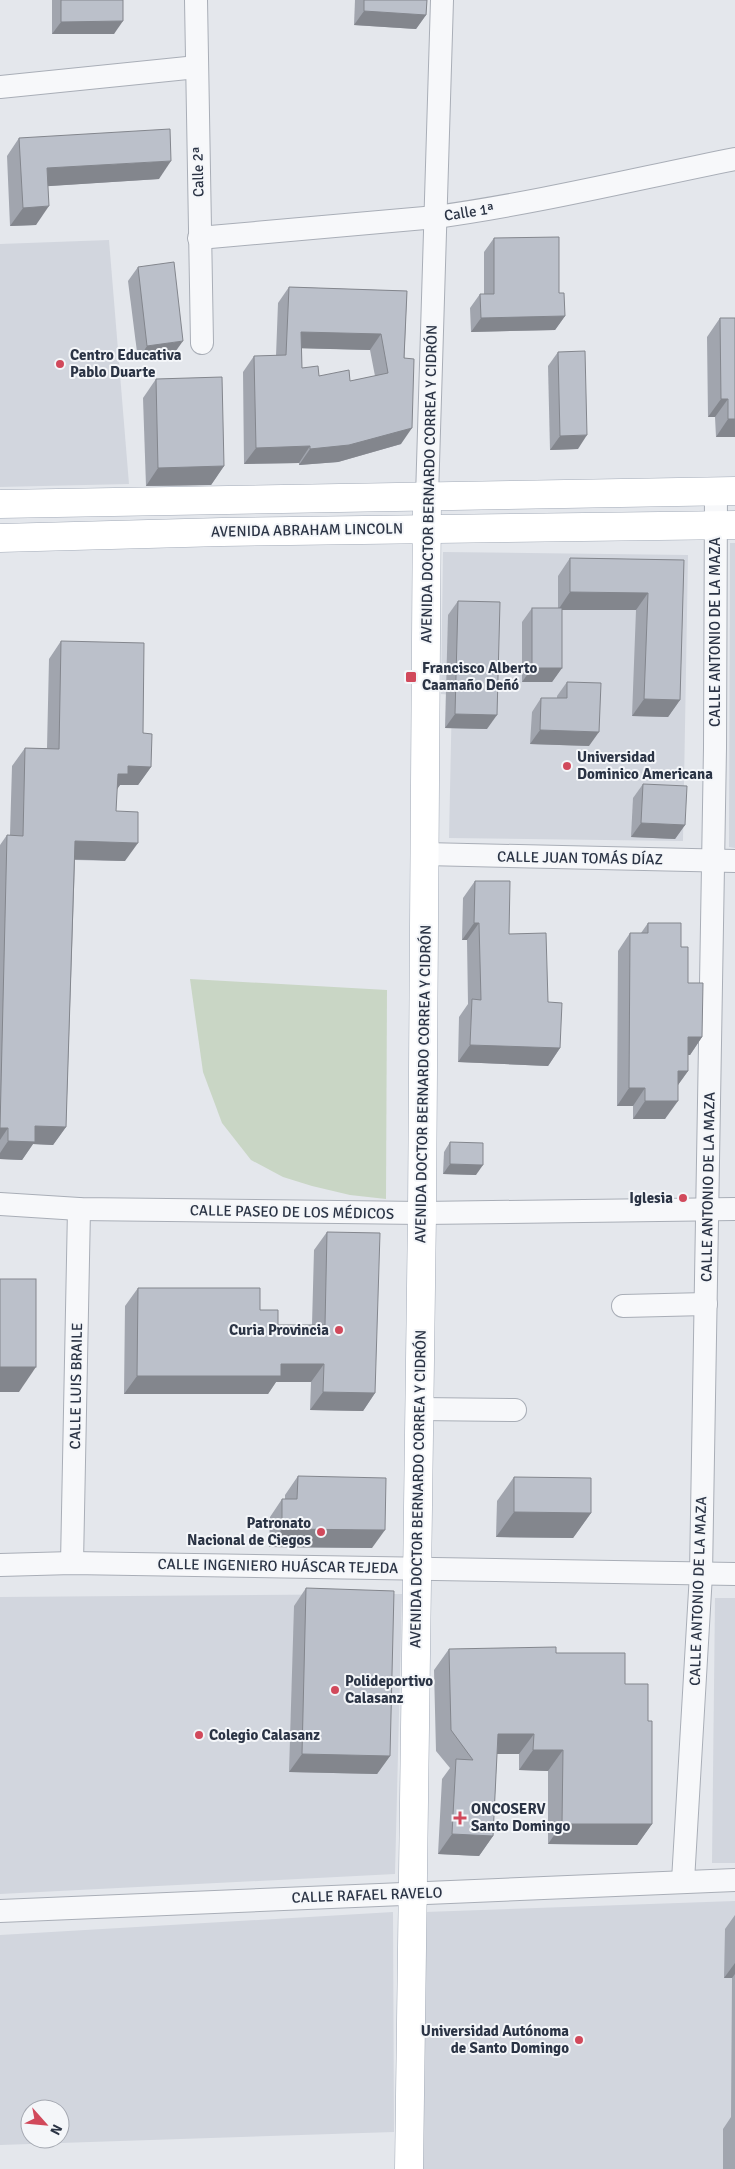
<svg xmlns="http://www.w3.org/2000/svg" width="735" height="2169" font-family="Signika,sans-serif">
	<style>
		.built { fill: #d2d6de; fill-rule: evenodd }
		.green { fill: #c9d6c5 }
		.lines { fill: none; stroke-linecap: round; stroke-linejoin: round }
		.minor-casing { stroke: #a9aeb7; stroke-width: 24 }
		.major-casing { stroke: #a3abb8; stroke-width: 29 }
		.minor { stroke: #f7f8fa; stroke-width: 22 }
		.major { stroke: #fff; stroke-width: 28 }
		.wall { fill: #a1a5ae; fill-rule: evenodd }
		.shaded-wall { fill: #83868d }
		.building { fill: #bbc0ca; stroke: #83868d; fill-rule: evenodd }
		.poi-dot { fill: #d1495b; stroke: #f4f6f9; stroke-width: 2 }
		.labels { text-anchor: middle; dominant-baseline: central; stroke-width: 4; stroke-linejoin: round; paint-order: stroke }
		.street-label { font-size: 15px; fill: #2b3445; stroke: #f4f6f9 }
		.poi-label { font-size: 15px; font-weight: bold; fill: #2b3445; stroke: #f4f6f9; text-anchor: start }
	</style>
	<rect width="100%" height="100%" fill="#e4e7ec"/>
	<g class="built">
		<path d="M 109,240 L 129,484 L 0,487 L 0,244 Z"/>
		<path d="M 730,543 L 735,543 L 735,848 L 729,847 Z"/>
		<path d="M 443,552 L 688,555 L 683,841 L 449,838 L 452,695 L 441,694 Z"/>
		<path d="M 402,1594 L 395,1874 L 0,1894 L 0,1597 Z"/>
		<path d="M 715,1598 L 735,1598 L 735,1863 L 712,1863 Z"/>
		<path d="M 735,1901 L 735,2169 L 423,2169 L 425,1912 Z"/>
		<path d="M 393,1912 L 394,2132 L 0,2145 L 0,1935 ZM 30,2109 L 60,2109 L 60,2139 L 30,2139 Z"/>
	</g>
	<path class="green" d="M 190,979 L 387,990 L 386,1199 L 350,1195 L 312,1186 L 283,1177 L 251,1160 L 222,1123 L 203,1072 Z"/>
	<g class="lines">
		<defs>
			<g id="minor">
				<path d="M 196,0 L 202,343"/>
				<path d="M 0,87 L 197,67"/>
				<path d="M 199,238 L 436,217 C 537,203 635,179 735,159"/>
				<path d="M 427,497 L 442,0"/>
				<path d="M 425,854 L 735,861"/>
				<path d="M 0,1204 L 79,1209 L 422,1213 L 735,1209"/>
				<path d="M 623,1306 L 706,1304"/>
				<path d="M 419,1409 L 515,1410"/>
				<path d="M 72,1563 L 79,1209"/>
				<path d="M 0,1565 L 72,1563 L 735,1574"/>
				<path d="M 683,1881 L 701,1574 L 715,748 L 716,491"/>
				<path d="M 0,1911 L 735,1880"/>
			</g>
			<g id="major">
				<path d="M 0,504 L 735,491"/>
				<path d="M 0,538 L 222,532 L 735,525"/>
				<path d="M 409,2169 L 422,1213 L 427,497"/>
			</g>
		</defs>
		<use href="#minor" class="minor-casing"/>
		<use href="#major" class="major-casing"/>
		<use href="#minor" class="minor"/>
		<use href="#major" class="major"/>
	</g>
	<g class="wall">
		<path d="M 52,0 L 123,0 L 114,34 L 52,34 Z"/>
		<path d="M 355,0 L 427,0 L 426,15 L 416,29 L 354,25 Z"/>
		<path d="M 19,138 L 159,179 L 48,186 L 36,225 L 10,226 L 7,156 Z"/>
		<path d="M 494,238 L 559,293 L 565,316 L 555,330 L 471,332 L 470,308 L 480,294 L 484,294 L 484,252 Z"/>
		<path d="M 138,267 L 173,355 L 138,360 L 128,281 Z"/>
		<path d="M 289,287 L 407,291 L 401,444 L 338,462 L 299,465 L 299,463 L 244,464 L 243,372 L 254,356 L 276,356 L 278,303 ZM 302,348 L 370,350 L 375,376 L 350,381 L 319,376 L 302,368 Z"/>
		<path d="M 720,318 L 735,318 L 735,437 L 716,437 L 715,417 L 708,417 L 707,337 Z"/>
		<path d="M 558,352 L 578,449 L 550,450 L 548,366 Z"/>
		<path d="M 156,379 L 224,466 L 211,485 L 146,486 L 143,398 Z"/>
		<path d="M 570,558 L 684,560 L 680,700 L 668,717 L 632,716 L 636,610 L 562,610 L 562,668 L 552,682 L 522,682 L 522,622 L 532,608 L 558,608 L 558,576 Z"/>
		<path d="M 458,601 L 487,729 L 445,728 L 448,615 Z"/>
		<path d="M 61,641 L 143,733 L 151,767 L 138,785 L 120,785 L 117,789 L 116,811 L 125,861 L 75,860 L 66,1127 L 53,1145 L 33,1144 L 22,1160 L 0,1159 L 0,845 L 7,835 L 10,835 L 12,766 L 25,748 L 47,748 L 49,659 Z"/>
		<path d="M 567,682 L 589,746 L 530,744 L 532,712 L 541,698 L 557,698 L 557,696 Z"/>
		<path d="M 643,784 L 685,825 L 675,839 L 631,837 L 633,798 Z"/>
		<path d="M 475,881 L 509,934 L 548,1002 L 560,1048 L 548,1066 L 458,1062 L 459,1017 L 468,1004 L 467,940 L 462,940 L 463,898 Z"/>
		<path d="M 648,923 L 681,947 L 688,983 L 702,1037 L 690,1055 L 688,1055 L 688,1071 L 678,1085 L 665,1119 L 633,1119 L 633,1106 L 617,1106 L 618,951 L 630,933 L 641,933 Z"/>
		<path d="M 450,1142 L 476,1175 L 443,1174 L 444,1152 Z"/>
		<path d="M 327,1232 L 375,1393 L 363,1411 L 310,1410 L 311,1382 L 276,1382 L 268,1394 L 124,1394 L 125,1306 L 138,1288 L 260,1310 L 278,1325 L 312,1325 L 314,1250 Z"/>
		<path d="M 298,1476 L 372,1548 L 269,1547 L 270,1517 L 282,1499 L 285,1499 L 285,1495 Z"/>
		<path d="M 514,1477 L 591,1513 L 573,1538 L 496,1537 L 497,1501 Z"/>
		<path d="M 306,1588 L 390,1756 L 377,1774 L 289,1772 L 294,1606 Z"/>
		<path d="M 449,1649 L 556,1653 L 625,1684 L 648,1721 L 652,1824 L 637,1845 L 548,1844 L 548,1771 L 519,1770 L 519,1754 L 497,1754 L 493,1836 L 479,1856 L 438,1854 L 442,1779 L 450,1768 L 436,1751 L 434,1670 Z"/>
		<path d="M 735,1915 L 735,2169 L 723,2169 L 723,2129 L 731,2117 L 732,1978 L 724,1978 L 725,1929 Z"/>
	</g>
	<g class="shaded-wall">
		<path d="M 364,11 L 426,15 L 416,29 L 354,25 Z"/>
		<path d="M 123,21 L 114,34 L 52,34 L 61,22 Z"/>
		<path d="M 171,161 L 159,179 L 35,187 L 47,168 Z"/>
		<path d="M 49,206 L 36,225 L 10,226 L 23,208 Z"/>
		<path d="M 565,316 L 555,330 L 471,332 L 481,318 Z"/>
		<path d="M 301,332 L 381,334 L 370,350 L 290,348 Z"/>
		<path d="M 183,341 L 173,355 L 138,360 L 147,346 Z"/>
		<path d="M 721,399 L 728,399 L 715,417 L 708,417 Z"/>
		<path d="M 728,419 L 735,419 L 735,437 L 716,437 Z"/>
		<path d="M 412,428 L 401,444 L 338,462 L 299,465 L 310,449 Z"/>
		<path d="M 587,435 L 578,449 L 550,450 L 560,436 Z"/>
		<path d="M 310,446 L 299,463 L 244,464 L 256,448 Z"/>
		<path d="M 224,466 L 211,485 L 146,486 L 158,468 Z"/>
		<path d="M 570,592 L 648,593 L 636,610 L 558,610 Z"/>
		<path d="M 532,668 L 562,668 L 552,682 L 522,682 Z"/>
		<path d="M 644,699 L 680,700 L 668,717 L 632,716 Z"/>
		<path d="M 455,714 L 497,715 L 487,729 L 445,728 Z"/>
		<path d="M 540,730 L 599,732 L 589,746 L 530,744 Z"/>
		<path d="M 128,766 L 151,767 L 138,785 L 120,785 L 115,792 L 118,774 Z"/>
		<path d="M 641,823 L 685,825 L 675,839 L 631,837 Z"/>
		<path d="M 75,841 L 138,843 L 125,861 L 62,859 Z"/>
		<path d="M 474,923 L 479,923 L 467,940 L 462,940 Z"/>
		<path d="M 688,1037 L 702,1037 L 690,1055 L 675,1055 Z"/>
		<path d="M 470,1045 L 560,1048 L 548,1066 L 458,1062 Z"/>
		<path d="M 678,1071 L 688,1071 L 675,1089 Z"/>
		<path d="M 629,1088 L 645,1088 L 633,1106 L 617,1106 Z"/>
		<path d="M 645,1101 L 678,1101 L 665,1119 L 633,1119 Z"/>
		<path d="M 35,1126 L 66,1127 L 53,1145 L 33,1144 L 22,1160 L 0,1159 L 0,1153 L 8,1141 Z"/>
		<path d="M 0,1128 L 8,1128 L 0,1140 Z"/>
		<path d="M 450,1164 L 483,1165 L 476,1175 L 443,1174 Z"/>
		<path d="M 281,1364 L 324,1364 L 311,1382 L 276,1382 L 268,1394 L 124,1394 L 137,1376 Z"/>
		<path d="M 0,1367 L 36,1367 L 19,1392 L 0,1392 Z"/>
		<path d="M 323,1392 L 375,1393 L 363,1411 L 310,1410 Z"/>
		<path d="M 514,1512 L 591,1513 L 573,1538 L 496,1537 Z"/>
		<path d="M 282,1529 L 385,1530 L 372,1548 L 269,1547 Z"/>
		<path d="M 498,1734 L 534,1734 L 519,1754 L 484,1754 Z"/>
		<path d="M 533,1750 L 563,1750 L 548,1771 L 519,1770 Z"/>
		<path d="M 302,1754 L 390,1756 L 377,1774 L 289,1772 Z"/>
		<path d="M 562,1824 L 652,1824 L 637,1845 L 548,1844 Z"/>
		<path d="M 452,1834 L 493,1836 L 479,1856 L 438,1854 Z"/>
		<path d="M 735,1963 L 735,1974 L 732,1978 L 724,1978 Z"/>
	</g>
	<g class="building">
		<path d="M 61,0 L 123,0 L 123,21 L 61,22 Z"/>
		<path d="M 364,0 L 427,0 L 426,15 L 364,11 Z"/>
		<path d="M 170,129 L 171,161 L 47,168 L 49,206 L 23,208 L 19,138 Z"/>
		<path d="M 559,237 L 559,293 L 564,293 L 565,316 L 481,318 L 480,294 L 494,294 L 494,238 Z"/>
		<path d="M 174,262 L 183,341 L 147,346 L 138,267 Z"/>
		<path d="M 289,287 L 407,291 L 404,358 L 414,359 L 412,428 L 349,445 L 310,449 L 310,446 L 256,448 L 254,356 L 286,355 ZM 301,332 L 381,334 L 388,373 L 350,381 L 349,370 L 319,376 L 318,366 L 302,368 Z"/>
		<path d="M 720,318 L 735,318 L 735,419 L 728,419 L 728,399 L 721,399 Z"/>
		<path d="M 585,351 L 587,435 L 560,436 L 558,352 Z"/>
		<path d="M 222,377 L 224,466 L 158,468 L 156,379 Z"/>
		<path d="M 570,558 L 684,560 L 680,700 L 644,699 L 648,593 L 570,592 Z"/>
		<path d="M 458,601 L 500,602 L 497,715 L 455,714 Z"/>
		<rect x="532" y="608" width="30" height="60"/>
		<path d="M 61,641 L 144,643 L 143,733 L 152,734 L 151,767 L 128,766 L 128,774 L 118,774 L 116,811 L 138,812 L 138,843 L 75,841 L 66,1127 L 35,1126 L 35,1142 L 8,1141 L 8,1128 L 0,1128 L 7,835 L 23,836 L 25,748 L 59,749 Z"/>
		<path d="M 567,682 L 601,683 L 599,732 L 540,730 L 541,698 L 567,698 Z"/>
		<path d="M 643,784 L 687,786 L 685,825 L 641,823 Z"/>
		<path d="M 475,881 L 510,881 L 509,934 L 546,933 L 548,1002 L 562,1003 L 560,1048 L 470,1045 L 472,999 L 481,1000 L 479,923 L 474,923 Z"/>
		<path d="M 648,923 L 681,923 L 681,947 L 688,947 L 688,983 L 703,983 L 702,1037 L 688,1037 L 688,1071 L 678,1071 L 678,1101 L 645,1101 L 645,1088 L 629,1088 L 630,933 L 648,933 Z"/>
		<path d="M 450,1142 L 483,1143 L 483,1165 L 450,1164 Z"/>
		<path d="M 327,1232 L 380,1233 L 375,1393 L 323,1392 L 324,1364 L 281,1364 L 281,1376 L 137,1376 L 138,1288 L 260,1288 L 260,1310 L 278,1310 L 278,1325 L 325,1325 Z"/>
		<rect x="0" y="1279" width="36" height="88"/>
		<path d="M 298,1476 L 386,1478 L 385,1530 L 282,1529 L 282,1499 L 297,1499 Z"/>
		<path d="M 514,1477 L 591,1478 L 591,1513 L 514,1512 Z"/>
		<path d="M 306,1588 L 394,1591 L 390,1756 L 302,1754 Z"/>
		<path d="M 556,1647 L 556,1653 L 625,1653 L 625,1684 L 648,1684 L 648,1721 L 652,1721 L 652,1824 L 562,1824 L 563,1750 L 533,1750 L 534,1734 L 498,1734 L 493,1836 L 452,1834 L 456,1759 L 473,1760 L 451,1730 L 449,1649 Z"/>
	</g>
	<g class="poi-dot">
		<circle cx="60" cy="364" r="5"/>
		<rect x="405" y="671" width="12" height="12" rx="2.5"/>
		<circle cx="567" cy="766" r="5"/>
		<circle cx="683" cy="1198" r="5"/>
		<circle cx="339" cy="1330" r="5"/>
		<circle cx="321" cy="1532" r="5"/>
		<circle cx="335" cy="1690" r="5"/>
		<circle cx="199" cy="1735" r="5"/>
		<path d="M457.5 1810.5h5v5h5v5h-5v5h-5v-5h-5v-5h5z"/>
		<circle cx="579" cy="2040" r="5"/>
	</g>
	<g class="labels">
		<g class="street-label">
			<text transform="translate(198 172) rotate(-91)">Calle 2ª</text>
			<text transform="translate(469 212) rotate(-9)">Calle 1ª</text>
			<text transform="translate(429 484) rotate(-89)">AVENIDA DOCTOR BERNARDO CORREA Y CIDRÓN</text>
			<text transform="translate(307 530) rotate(-1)">AVENIDA ABRAHAM LINCOLN</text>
			<text transform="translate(715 632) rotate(-90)">CALLE ANTONIO DE LA MAZA</text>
			<text transform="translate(580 858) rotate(1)">CALLE JUAN TOMÁS DÍAZ</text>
			<text transform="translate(423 1084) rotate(-89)">AVENIDA DOCTOR BERNARDO CORREA Y CIDRÓN</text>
			<text transform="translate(708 1187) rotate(-89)">CALLE ANTONIO DE LA MAZA</text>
			<text transform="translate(292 1212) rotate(1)">CALLE PASEO DE LOS MÉDICOS</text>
			<text transform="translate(76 1386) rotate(-89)">CALLE LUIS BRAILE</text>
			<text transform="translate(418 1489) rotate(-89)">AVENIDA DOCTOR BERNARDO CORREA Y CIDRÓN</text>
			<text transform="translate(278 1566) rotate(1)">CALLE INGENIERO HUÁSCAR TEJEDA</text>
			<text transform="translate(698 1591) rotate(-88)">CALLE ANTONIO DE LA MAZA</text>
			<text transform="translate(367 1895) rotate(-2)">CALLE RAFAEL RAVELO</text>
		</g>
		<g class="poi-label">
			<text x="70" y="355">Centro Educativa<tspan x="70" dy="17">Pablo Duarte</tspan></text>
			<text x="422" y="668">Francisco Alberto<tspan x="422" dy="17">Caamaño Deñó</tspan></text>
			<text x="577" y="757">Universidad<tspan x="577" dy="17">Dominico Americana</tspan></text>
			<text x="673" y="1198" text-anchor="end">Iglesia</text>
			<text x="329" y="1330" text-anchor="end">Curia Provincia</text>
			<text x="311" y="1523" text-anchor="end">Patronato<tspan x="311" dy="17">Nacional de Ciegos</tspan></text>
			<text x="345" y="1681">Polideportivo<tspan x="345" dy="17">Calasanz</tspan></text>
			<text x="209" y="1735">Colegio Calasanz</text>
			<text x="471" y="1809">ONCOSERV<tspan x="471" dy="17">Santo Domingo</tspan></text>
			<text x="569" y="2031" text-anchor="end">Universidad Autónoma<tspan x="569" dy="17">de Santo Domingo</tspan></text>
		</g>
	</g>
	<g transform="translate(45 2124) rotate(117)"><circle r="24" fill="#f4f6f9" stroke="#a4a8b1"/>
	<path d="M0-4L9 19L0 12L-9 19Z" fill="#d1495b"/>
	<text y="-8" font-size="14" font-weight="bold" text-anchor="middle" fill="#2b3445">N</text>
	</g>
</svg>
